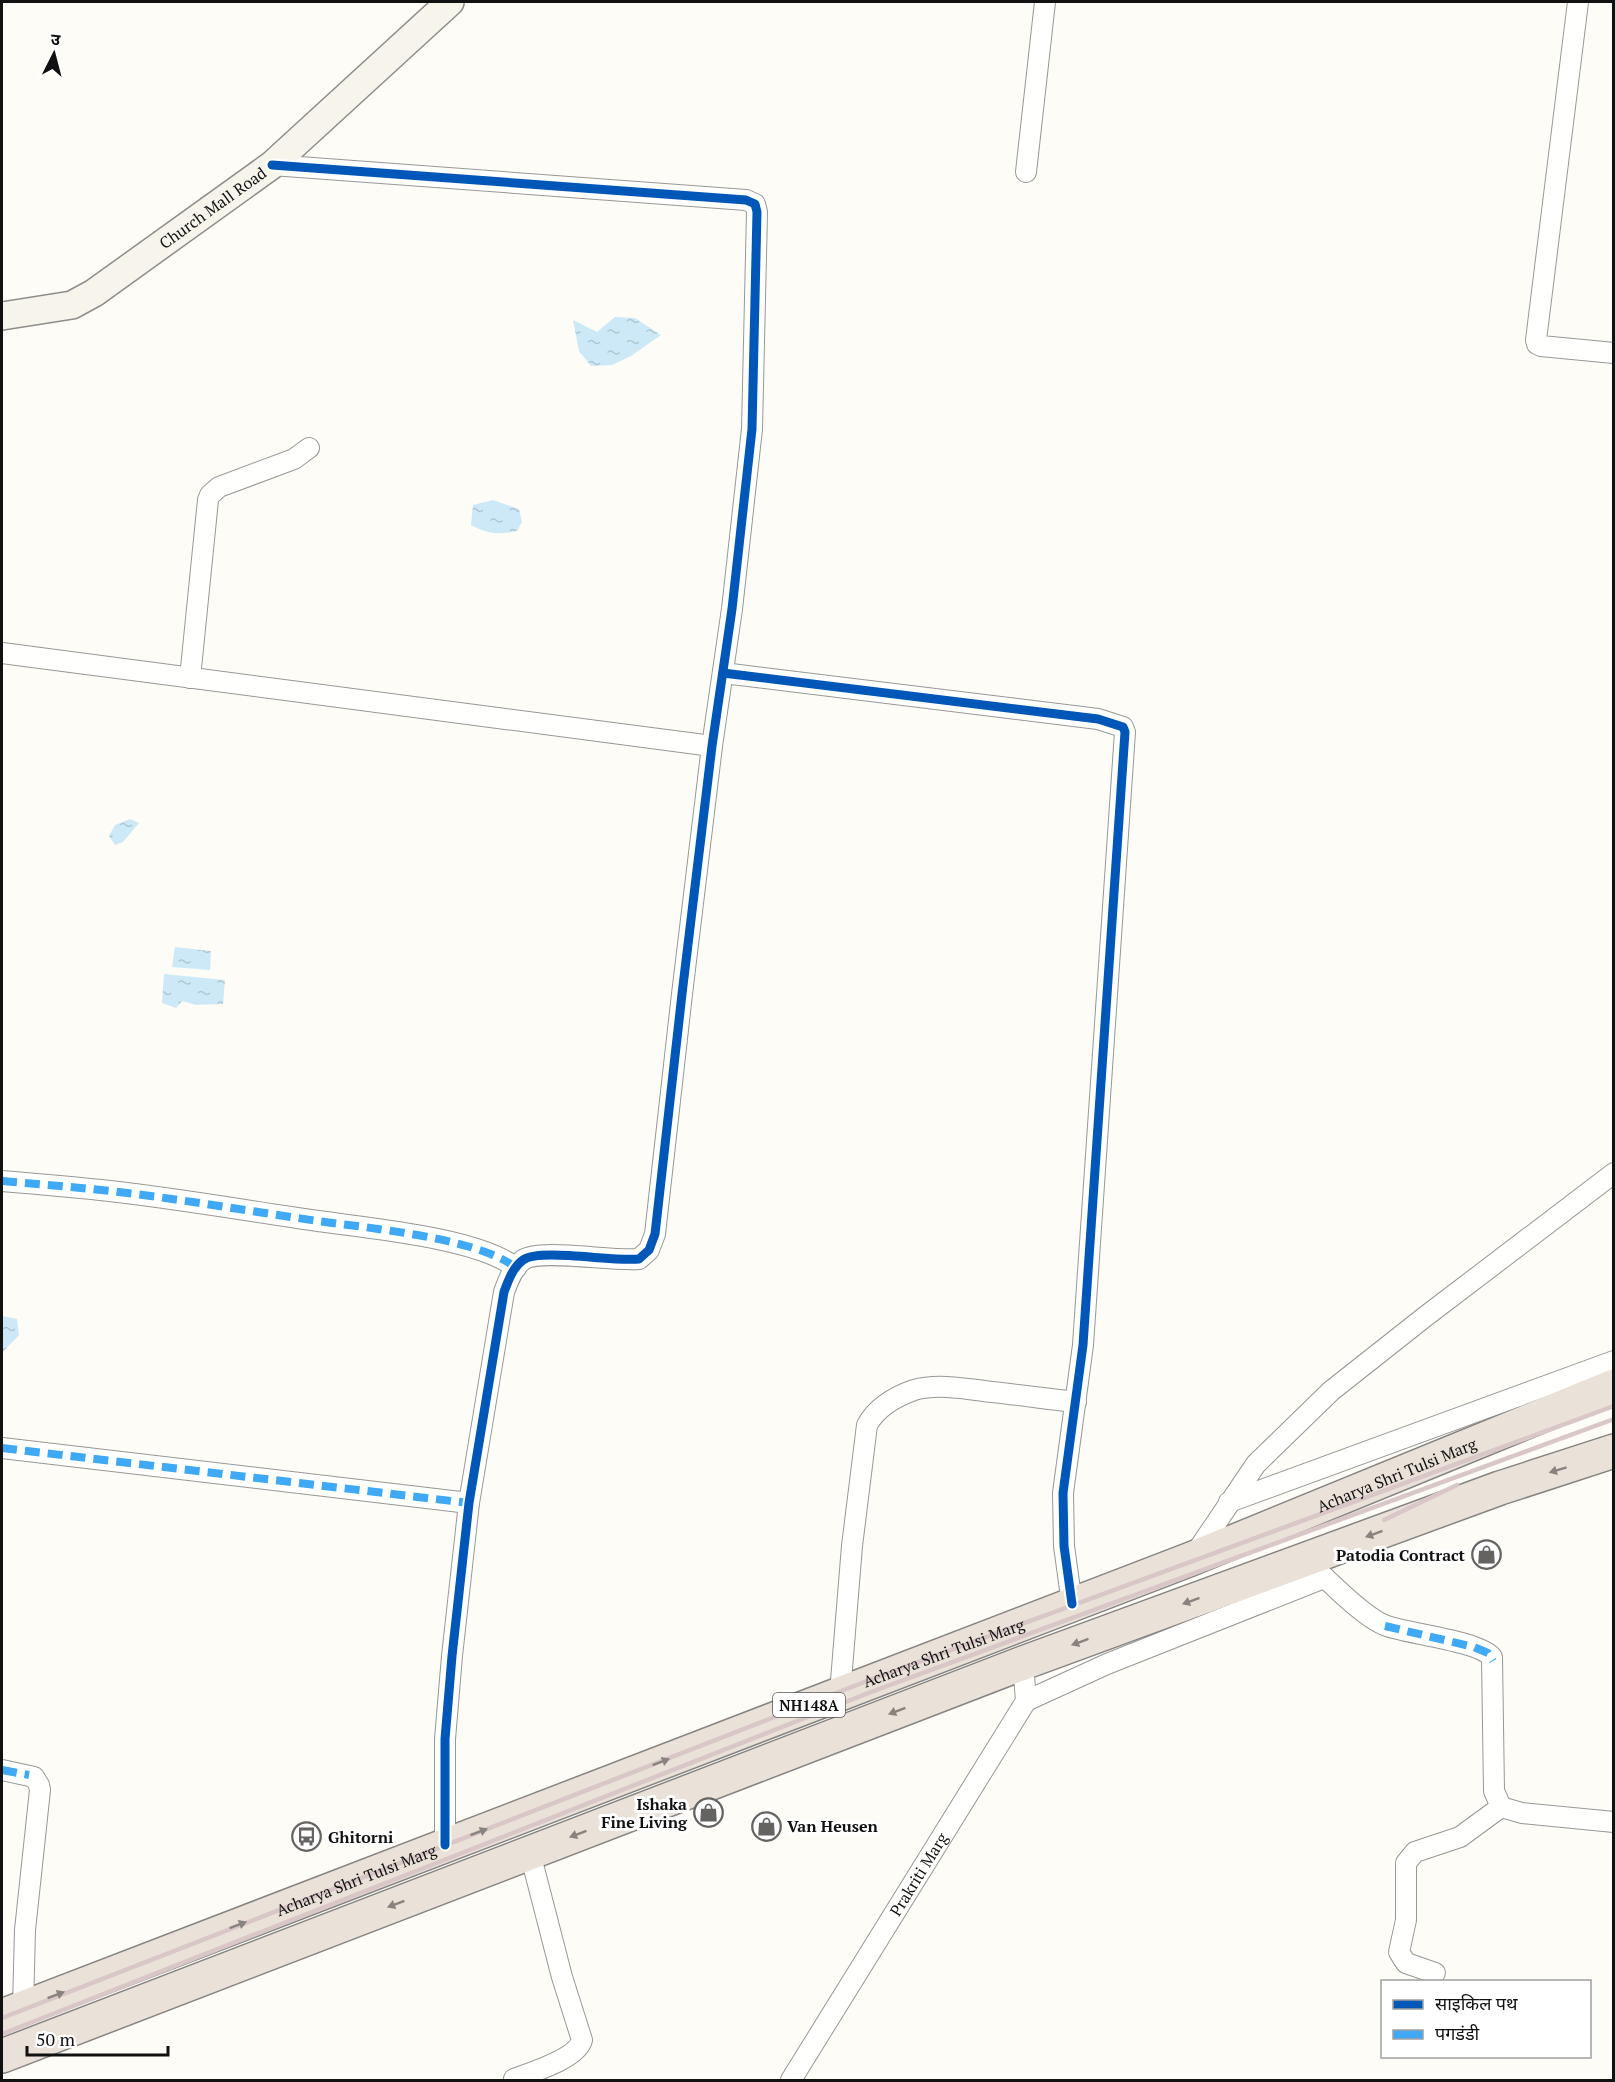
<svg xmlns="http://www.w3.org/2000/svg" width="1615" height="2082" font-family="'PT Serif','Noto Sans Devanagari',serif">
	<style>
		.water { fill: url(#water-ripples) }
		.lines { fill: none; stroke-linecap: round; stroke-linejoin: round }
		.street-casing { stroke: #979795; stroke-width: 22 }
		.secondary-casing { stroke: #8e8d8b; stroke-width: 30 }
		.highway-casing { stroke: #858482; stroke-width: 36 }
		.street { stroke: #fffffe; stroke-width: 20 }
		.secondary { stroke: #f6f4eb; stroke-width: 27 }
		.highway { stroke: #eae1d8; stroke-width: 33 }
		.rail { stroke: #d9c6c7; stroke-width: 4.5 }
		.quiet { stroke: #3fa9f5; stroke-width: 8; stroke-dasharray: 15 8; stroke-linecap: butt }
		.cycleway-casing { stroke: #fff; stroke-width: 13 }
		.cycleway { stroke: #0057b8; stroke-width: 9 }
		.oneway { fill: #88837e }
		.labels { text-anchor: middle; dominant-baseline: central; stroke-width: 6; stroke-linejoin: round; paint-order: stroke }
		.shield { fill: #fff; stroke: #585858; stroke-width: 1.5 }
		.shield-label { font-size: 15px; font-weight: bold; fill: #111 }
		.street-label { font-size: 16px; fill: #111; stroke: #fff }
		.poi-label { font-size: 16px; font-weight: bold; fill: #111; stroke: #fff; text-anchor: end }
	</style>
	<defs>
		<pattern id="water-ripples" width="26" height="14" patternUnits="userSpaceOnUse" patternTransform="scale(1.5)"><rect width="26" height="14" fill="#cde8f7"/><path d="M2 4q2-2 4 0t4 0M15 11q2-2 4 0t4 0" fill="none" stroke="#afc6d3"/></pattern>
	</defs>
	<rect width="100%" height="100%" fill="#fdfcf7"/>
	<g class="water">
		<path d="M 615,317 L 635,318 L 661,335 L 631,356 L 612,365 L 591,366 L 579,351 L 573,320 L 597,332 Z"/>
		<path d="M 493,500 L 519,509 L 522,522 L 517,531 C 499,535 488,534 471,525 L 473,505 Z"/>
		<path d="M 130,819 L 139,823 L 123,842 L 115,845 L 109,836 L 115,825 Z"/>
		<path d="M 175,947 L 211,951 L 210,970 L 172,967 Z"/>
		<path d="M 164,974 L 225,980 L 223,1004 L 196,1005 L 182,1001 L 176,1008 L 162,1003 Z"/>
		<path d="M 2,1316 L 17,1319 L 19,1335 L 2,1353 Z"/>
	</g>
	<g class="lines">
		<defs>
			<g id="street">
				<path d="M 1578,2 L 1536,340 L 1537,344 L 1541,346 L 1614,353"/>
				<path d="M 272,165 L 746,200 L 755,204 L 757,212 L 752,429 L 732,609 L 712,746 L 682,994 L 655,1234 L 649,1250 L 639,1259 C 613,1262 540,1248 523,1260 C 513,1267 508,1281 504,1292 L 469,1503 L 452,1656 L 445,1739 L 445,1845"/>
				<path d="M 1026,172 L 1045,2"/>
				<path d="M 2,653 L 712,746"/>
				<path d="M 723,673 L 1098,719 L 1123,727 L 1125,732 L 1083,1345 L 1063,1493 L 1064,1546 L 1072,1604"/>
				<path d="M 190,678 L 208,500 L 210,495 L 219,487 L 294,459 L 309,448"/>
				<path d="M 2,1181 C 38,1184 74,1187 110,1191 C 180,1199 249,1211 318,1221 C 367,1228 480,1238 516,1268"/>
				<path d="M 2,1448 L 469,1503"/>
				<path d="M 1229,1502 L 1614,1361"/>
				<path d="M 1193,1557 L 1256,1464 L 1331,1391 L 1426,1316 L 1614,1173"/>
				<path d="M 1306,1559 C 1323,1576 1365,1619 1387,1626 C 1410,1634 1478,1641 1492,1657 L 1494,1791 L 1501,1807 L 1522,1813 L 1614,1822"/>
				<path d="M 840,1693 L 852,1546 L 867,1425 C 877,1407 894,1397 914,1390 C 938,1383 968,1389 992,1392 C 1020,1395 1048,1399 1076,1402"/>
				<path d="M 1026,1701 L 1107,1664 L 1324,1578"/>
				<path d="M 2,1770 L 34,1777 L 39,1785 L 40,1790 L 25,1930 L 23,2007"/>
				<path d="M 1435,1973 L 1406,1963 L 1399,1952 L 1406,1920 L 1406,1863 L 1415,1852 L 1460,1837 L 1501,1807"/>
				<path d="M 514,2079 C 532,2072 577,2059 582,2040 L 562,1977 L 530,1853"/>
				<path id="s1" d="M 791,2080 L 1026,1701 L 1023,1663"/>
			</g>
			<g id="secondary">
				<path id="s2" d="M 2,316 L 72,305 L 94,293 L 272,165 L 450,2"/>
			</g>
			<g id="highway">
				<path id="s3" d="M 2,2016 L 1191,1559 L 1614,1386"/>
				<path d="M 2,2056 L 1023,1663 L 1500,1488 L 1614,1451"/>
			</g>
		</defs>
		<use href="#street" class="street-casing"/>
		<use href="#secondary" class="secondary-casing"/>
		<use href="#highway" class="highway-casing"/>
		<use href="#street" class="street"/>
		<use href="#secondary" class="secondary"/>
		<use href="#highway" class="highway"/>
		<g class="rail">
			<path d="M 1384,1520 L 1457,1485"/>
			<path id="s4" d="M 2,2018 L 867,1681 L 1614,1406"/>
			<path d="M 2,2034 L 871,1692 L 1614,1419"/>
		</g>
		<g class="quiet">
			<path d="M 2,1181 C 38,1184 74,1187 110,1191 C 180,1199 249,1211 318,1221 C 367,1228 480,1238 516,1268"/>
			<path d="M 2,1448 L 469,1503"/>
			<path d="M 1385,1626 L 1474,1647 L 1488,1653 L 1493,1661"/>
			<path d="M 2,1770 L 29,1775"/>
		</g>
		<defs>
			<g id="cycleway">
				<path d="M 272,165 L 746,200 L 755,204 L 757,212 L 752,429 L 732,609 L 712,746 L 682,994 L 655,1234 L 649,1250 L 639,1259 C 613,1262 540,1248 523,1260 C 513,1267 508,1281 504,1292 L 469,1503 L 452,1656 L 445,1739 L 445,1845"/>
				<path d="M 723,673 L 1098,719 L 1123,727 L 1125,732 L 1083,1345 L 1063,1493 L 1064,1546 L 1072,1604"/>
			</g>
		</defs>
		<use href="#cycleway" class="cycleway-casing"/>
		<use href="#cycleway" class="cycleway"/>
	</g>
	<defs><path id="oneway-solid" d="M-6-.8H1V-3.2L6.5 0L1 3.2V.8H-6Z" transform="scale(1.5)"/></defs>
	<g class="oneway">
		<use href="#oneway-solid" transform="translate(1558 1470) rotate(163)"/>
		<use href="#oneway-solid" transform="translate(1374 1534) rotate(160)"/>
		<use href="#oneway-solid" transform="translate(1191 1601) rotate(160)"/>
		<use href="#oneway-solid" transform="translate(1080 1642) rotate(160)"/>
		<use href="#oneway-solid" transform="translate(897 1711) rotate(159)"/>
		<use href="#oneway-solid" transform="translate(661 1762) rotate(-21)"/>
		<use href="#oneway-solid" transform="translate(479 1832) rotate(-21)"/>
		<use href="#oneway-solid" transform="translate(578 1834) rotate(159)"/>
		<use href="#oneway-solid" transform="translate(396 1904) rotate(159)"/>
		<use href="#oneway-solid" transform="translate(238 1925) rotate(-21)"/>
		<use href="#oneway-solid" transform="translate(56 1995) rotate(-21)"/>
	</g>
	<defs>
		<symbol id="shop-ring" viewBox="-11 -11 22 22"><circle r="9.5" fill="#fff" stroke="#646362" stroke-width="1.5"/><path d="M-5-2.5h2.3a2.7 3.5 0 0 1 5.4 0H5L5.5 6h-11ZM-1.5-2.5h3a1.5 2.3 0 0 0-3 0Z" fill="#646362"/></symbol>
		<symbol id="bus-ring" viewBox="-11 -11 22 22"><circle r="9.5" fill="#fff" stroke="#646362" stroke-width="1.5"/><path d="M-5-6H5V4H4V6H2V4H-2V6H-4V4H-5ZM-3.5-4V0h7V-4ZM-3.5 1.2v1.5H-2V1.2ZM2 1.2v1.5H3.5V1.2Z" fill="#646362"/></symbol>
	</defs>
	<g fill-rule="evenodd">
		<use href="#shop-ring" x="1470" y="1538" width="33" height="33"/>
		<use href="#shop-ring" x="692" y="1796" width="33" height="33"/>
		<use href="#shop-ring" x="750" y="1810" width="33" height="33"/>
		<use href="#bus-ring" x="290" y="1820" width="33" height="33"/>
	</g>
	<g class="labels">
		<rect class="shield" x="773" y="1693" width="72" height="24" rx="4.5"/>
		<g class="shield-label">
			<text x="809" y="1705">NH148A</text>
		</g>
		<g class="street-label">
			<text stroke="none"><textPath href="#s2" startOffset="242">Church Mall Road</textPath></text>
			<text stroke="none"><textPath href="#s3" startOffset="1496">Acharya Shri Tulsi Marg</textPath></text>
			<text stroke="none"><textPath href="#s4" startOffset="1010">Acharya Shri Tulsi Marg</textPath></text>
			<text stroke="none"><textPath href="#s1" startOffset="242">Prakriti Marg</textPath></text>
			<text stroke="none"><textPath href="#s4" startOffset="380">Acharya Shri Tulsi Marg</textPath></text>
		</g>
		<g class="poi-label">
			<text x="1465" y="1555">Patodia Contract</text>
			<text x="687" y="1804">Ishaka<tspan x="687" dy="18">Fine Living</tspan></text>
			<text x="787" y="1826" text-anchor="start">Van Heusen</text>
			<text x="328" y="1837" text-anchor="start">Ghitorni</text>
		</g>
	</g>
	<rect width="1615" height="2082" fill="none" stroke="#111111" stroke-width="6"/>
	<rect x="1381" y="1980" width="210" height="78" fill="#ffffff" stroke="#a0a0a0" stroke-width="1.5"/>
	<rect x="1393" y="2000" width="30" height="9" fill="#0057b8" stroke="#a0a0a0" stroke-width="1.5"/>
	<text x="1435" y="2010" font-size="18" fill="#111111">साइकिल पथ</text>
	<rect x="1393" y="2030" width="30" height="9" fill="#3fa9f5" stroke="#a0a0a0" stroke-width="1.5"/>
	<text x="1435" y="2040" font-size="18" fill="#111111">पगडंडी</text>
	<g transform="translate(54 54) rotate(6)" stroke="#ffffff" stroke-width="4.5" paint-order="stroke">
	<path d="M0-4.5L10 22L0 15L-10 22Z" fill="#111111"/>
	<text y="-9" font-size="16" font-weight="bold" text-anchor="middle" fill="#111111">उ</text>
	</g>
	<path d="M27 2046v9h141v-9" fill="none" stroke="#111111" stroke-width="3"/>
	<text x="36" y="2046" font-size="18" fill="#111111" stroke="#ffffff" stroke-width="4.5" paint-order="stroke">50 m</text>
</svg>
